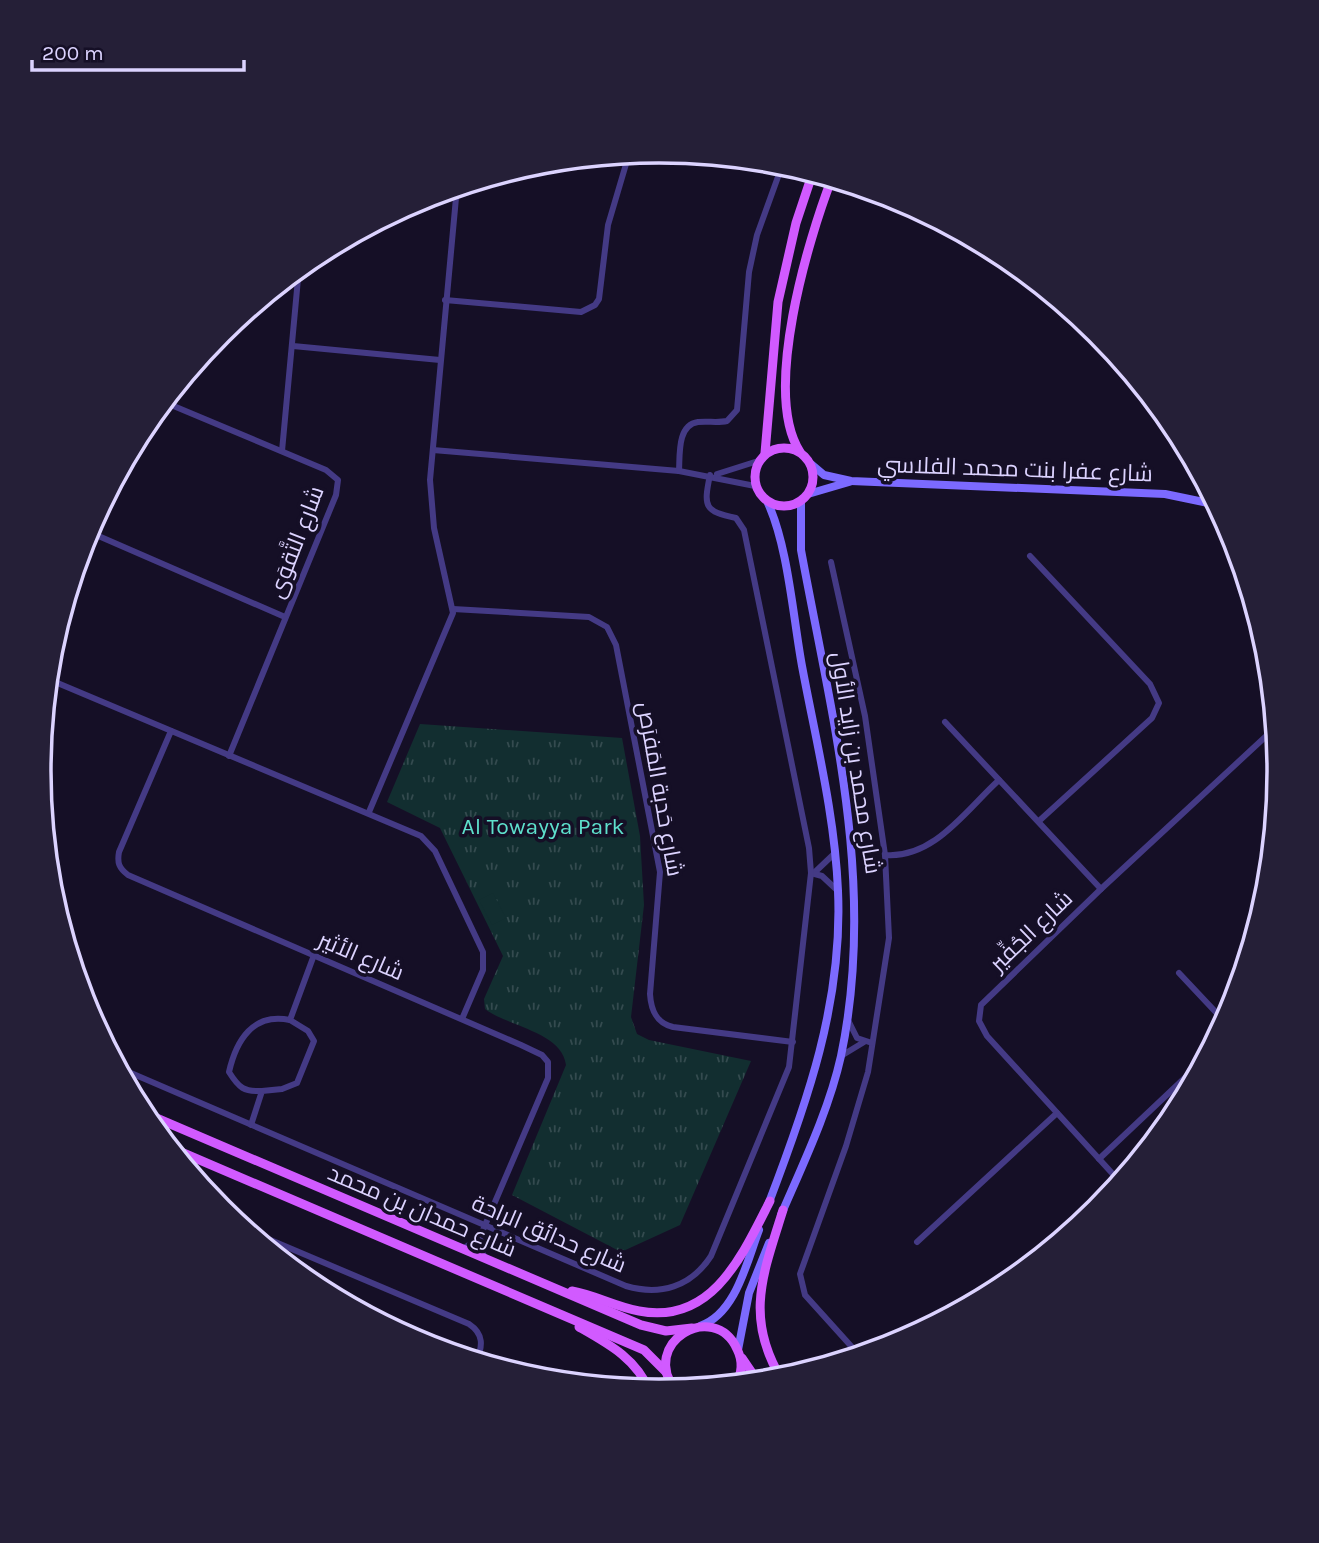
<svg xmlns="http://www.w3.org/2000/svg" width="1319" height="1543" font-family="Karla,Cairo,sans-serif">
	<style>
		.grass { fill: url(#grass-tufts) }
		.pitch { fill: #122e30 }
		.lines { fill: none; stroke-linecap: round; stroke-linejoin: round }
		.street { stroke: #443a85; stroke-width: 6 }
		.secondary { stroke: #7c6aff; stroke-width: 8 }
		.primary { stroke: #d15aff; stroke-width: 9 }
		.labels { text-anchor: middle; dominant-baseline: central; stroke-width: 7; stroke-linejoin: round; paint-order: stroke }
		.street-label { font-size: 23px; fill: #dcd3ff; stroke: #150f26 }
		.park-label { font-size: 23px; fill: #5ee0cc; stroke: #150f26 }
		.rim { fill: none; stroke: #dcd3ff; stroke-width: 3.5 }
	</style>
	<defs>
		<pattern id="grass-tufts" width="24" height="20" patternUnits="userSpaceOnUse" patternTransform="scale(1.75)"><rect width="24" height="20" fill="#122e30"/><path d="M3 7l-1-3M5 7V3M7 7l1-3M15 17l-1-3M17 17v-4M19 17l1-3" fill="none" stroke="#344b4f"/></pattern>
	</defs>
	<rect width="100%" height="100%" fill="#150f26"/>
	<path class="grass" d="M 420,724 L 622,738 L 640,836 L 644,905 L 631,1017 L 637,1034 L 649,1040 L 751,1061 L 680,1225 L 621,1252 L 512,1195 L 566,1065 C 562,1032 509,1027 485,1009 L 484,999 L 503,956 L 440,828 L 387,802 Z"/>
	<path class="pitch" d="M 493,893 L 506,918 L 492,925 L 479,900 Z"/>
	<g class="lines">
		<g class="street">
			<path d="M 445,300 L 581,312 L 595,305 L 599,299 L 608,225 L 629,154"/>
			<path d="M 293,346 L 440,360"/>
			<path d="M 164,402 L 326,470 L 338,480 L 336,495 L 229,756"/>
			<path d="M 433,450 L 679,471 L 755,486"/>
			<path d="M 282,451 L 299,268"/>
			<path d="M 679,471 C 680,455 677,425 698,422 C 708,421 718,423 727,421 L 737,410 L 749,272 L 757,235 L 783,163"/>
			<path d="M 717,474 L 758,461"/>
			<path d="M 87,531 L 285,617"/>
			<path d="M 1030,556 L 1150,684 L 1159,703 L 1152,718 L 1039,821"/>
			<path d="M 831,562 L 865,716 L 885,855 L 889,938 L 868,1072 L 846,1146 L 800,1274 L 805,1295 L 860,1356"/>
			<path d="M 453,609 L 589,617 L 607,627 L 616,645 L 660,872 L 650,994 C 651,1010 656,1023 673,1027 L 793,1042"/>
			<path d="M 48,679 L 421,836 L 435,851 L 483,952 L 483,970 L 462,1019"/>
			<path d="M 945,722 L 1101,889"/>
			<path d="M 171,731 L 119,852 C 117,863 119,868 128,875 L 521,1045 L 542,1055 L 548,1062 L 548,1078 L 480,1237 L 463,1249"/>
			<path d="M 369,812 L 453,613 L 434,528 L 430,480 L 457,187"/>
			<path d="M 885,855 C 934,859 966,810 999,780"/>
			<path d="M 815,872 L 835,853"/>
			<path d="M 811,873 L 822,876 L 838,891"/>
			<path d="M 1179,973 L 1226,1023"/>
			<path d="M 848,1020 L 857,1038 L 872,1043"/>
			<path d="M 841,1056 L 864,1042"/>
			<path d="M 117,1067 L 626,1286 C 660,1296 691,1287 711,1256 L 789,1067 L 811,873 L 809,848 L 744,530 L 736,518 C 705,511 703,508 710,475"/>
			<path d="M 262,1091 C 244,1092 239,1088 229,1072 C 236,1041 253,1012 290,1020"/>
			<path d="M 251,1125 L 262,1091 L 282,1089 L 297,1083 L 314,1041 L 308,1031 L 290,1020 L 314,955"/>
			<path d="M 1099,1159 L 1209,1055"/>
			<path d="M 1121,1183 L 987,1036 L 979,1021 L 981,1005 L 1101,889 L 1276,727"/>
			<path d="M 242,1228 L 469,1324 C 484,1334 483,1346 476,1362"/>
			<path d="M 480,1237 L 484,1258"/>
			<path d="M 917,1242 L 1057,1113"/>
		</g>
		<g class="secondary">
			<path d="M 811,464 L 824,475 L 851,481 L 1165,494 L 1218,505"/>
			<path d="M 808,494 L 849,482"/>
			<path d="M 767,501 C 788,545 793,617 802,666 C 816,741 835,816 838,891 C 843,1002 807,1103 768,1205"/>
			<path d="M 781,1215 C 803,1164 829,1110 841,1056 C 877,885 832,718 801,550 L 801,501"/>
			<path d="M 700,1326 C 736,1314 747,1261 759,1230"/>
			<path d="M 738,1350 L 749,1293 L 769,1243"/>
		</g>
		<g class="primary">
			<circle cx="784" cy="477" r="29"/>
			<path d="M 800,452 C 762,393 808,240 832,178"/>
			<path d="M 765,453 L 778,302 L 796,223 L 813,172"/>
			<path d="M 140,1111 L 641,1325 L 666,1331 L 692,1328"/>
			<path d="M 167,1146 L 644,1350 L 666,1372"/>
			<path d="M 572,1291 C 595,1295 616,1307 639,1311 C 712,1325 742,1256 770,1201"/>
			<path d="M 579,1327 C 609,1344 637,1359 650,1392"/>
			<path d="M 742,1358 L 759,1383"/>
			<path d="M 782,1380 C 744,1318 763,1274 783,1210"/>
			<path d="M 676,1391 C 638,1343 714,1299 737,1349 C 743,1361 742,1374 735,1385"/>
		</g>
	</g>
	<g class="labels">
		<g class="street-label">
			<text transform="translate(1015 469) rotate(2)">شارع عفرا بنت محمد الفلاسي</text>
			<text transform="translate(296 542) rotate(-69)">شارع التَّقوَى</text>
			<text transform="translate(856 763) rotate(81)">شارع محمد بن زايد الأول</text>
			<text transform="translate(660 789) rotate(80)">شارع حَدبة المَفرَص</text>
			<text transform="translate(1031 931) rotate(-44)">شارع الجُفِّير</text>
			<text transform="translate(361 956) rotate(23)">شارع الأثير</text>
			<text transform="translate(422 1211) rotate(23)">شارع حمدان بن محمد</text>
			<text transform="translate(549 1234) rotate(23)">شارع حدائق الراحة</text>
		</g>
		<g class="park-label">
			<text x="543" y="826">Al Towayya Park</text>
		</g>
	</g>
	<path d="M0 0H1319V1543H0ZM51 771a608 608 0 1 1 1216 0a608 608 0 1 1-1216 0Z" fill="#251f37" fill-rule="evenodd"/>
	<path class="rim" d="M51 771a608 608 0 1 1 1216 0a608 608 0 1 1-1216 0Z"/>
	<path d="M32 60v10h212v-10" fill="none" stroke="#dcd3ff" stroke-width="3.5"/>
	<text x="42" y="60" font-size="21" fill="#dcd3ff" stroke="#150f26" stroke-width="5" paint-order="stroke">200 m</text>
</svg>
